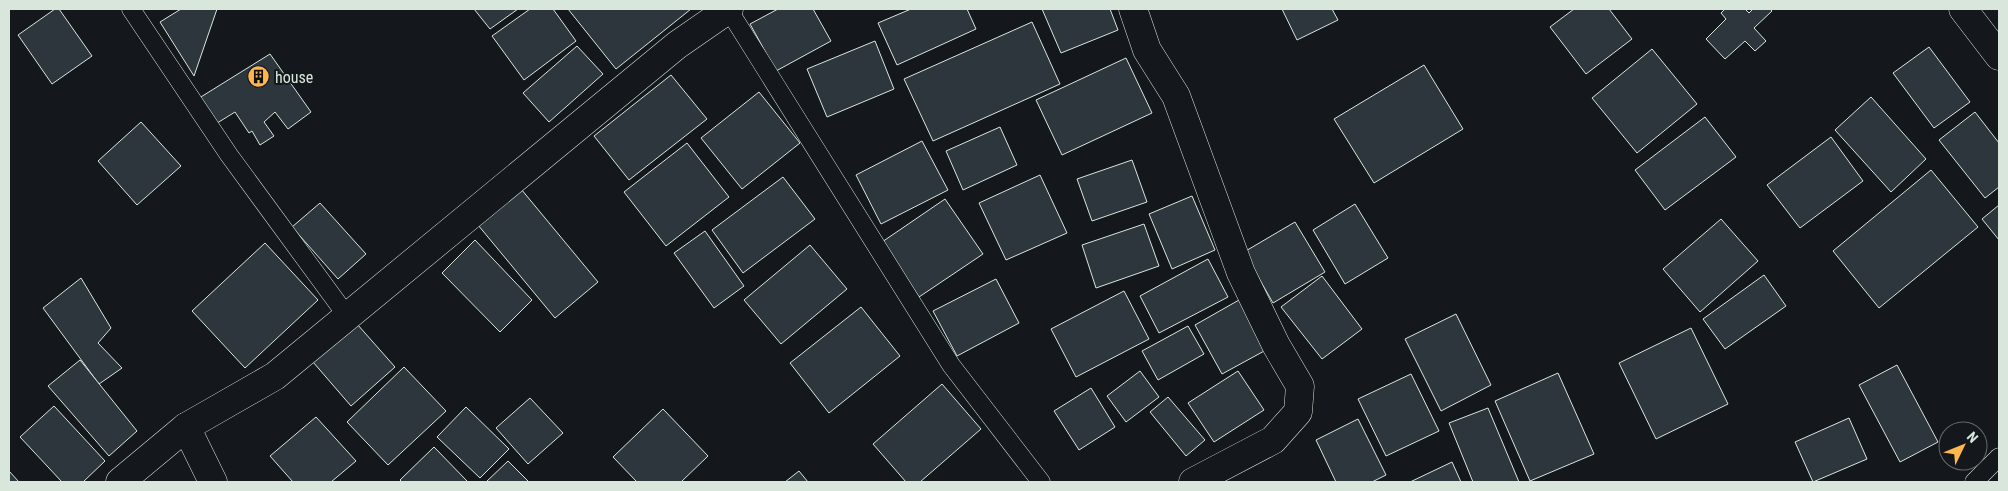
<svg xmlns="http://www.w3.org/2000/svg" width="2008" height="491" font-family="'Roboto Condensed',sans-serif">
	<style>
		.building { fill: #2c363c; stroke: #d8e6dc }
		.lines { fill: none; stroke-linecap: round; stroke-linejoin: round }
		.lane-casing { stroke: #d8e6dc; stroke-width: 19 }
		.street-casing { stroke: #d8e6dc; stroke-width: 29 }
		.primary-casing { stroke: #d8e6dc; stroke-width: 29 }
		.lane { stroke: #14181c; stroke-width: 18 }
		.street { stroke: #14181c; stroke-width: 28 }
		.primary { stroke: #14181c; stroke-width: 28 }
		.labels { text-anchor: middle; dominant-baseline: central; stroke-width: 4; stroke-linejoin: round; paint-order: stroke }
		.poi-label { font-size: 16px; fill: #d8e6dc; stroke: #14181c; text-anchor: start }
	</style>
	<rect width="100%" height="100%" fill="#14181c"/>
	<g class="building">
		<path d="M 55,9 L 59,9 L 92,56 L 52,84 L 18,35 Z"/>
		<path d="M 181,9 L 217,9 L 194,76 L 160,22 Z"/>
		<path d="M 474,9 L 518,9 L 490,29 Z"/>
		<path d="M 530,9 L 553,9 L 576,41 L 524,80 L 492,36 Z"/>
		<path d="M 568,9 L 691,9 L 616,69 Z"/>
		<path d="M 778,9 L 813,9 L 831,41 L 776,71 L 750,24 Z"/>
		<path d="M 911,9 L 967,9 L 976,29 L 897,65 L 878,23 Z"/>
		<path d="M 1042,9 L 1110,9 L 1118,30 L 1061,53 Z"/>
		<path d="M 1282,9 L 1332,9 L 1338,20 L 1297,40 Z"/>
		<path d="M 1574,9 L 1609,9 L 1632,39 L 1586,74 L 1550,27 Z"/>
		<path d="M 1725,9 L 1745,9 L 1749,13 L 1753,9 L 1770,9 L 1772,11 L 1754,28 L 1766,41 L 1755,51 L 1745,41 L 1725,59 L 1706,39 L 1726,19 L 1721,13 Z"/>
		<path d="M 1032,22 L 1060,84 L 933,141 L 904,79 Z"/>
		<path d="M 875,41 L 894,89 L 827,117 L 807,69 Z"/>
		<path d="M 577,46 L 603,74 L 549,122 L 523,93 Z"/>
		<path d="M 1929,47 L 1970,102 L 1934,128 L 1893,73 Z"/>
		<path d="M 1652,49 L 1697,104 L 1637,153 L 1592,98 Z"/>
		<path d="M 270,54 L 311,112 L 288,129 L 275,112 L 264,122 L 274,136 L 260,145 L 252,131 L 249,133 L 235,112 L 214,125 L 196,100 Z"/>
		<path d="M 1126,58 L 1152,113 L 1062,155 L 1036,100 Z"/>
		<path d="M 1424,65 L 1463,129 L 1374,183 L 1334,119 Z"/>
		<path d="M 671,75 L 707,119 L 629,180 L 594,136 Z"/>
		<path d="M 759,92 L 800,143 L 742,189 L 701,138 Z"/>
		<path d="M 1871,97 L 1926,159 L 1891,192 L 1835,130 Z"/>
		<path d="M 1975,112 L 1999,143 L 1999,187 L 1985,198 L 1939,140 Z"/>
		<path d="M 1705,117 L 1736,157 L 1665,210 L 1635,170 Z"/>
		<path d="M 141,122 L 181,166 L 137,205 L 98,161 Z"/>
		<path d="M 1000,127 L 1017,165 L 963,190 L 946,151 Z"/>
		<path d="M 1831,137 L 1863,181 L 1800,228 L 1767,185 Z"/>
		<path d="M 922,141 L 948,190 L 881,224 L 856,175 Z"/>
		<path d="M 687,143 L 729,197 L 666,246 L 624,192 Z"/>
		<path d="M 1132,160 L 1147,202 L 1092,221 L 1077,179 Z"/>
		<path d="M 1931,170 L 1978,227 L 1879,308 L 1833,251 Z"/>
		<path d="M 1040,175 L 1067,233 L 1006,260 L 979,203 Z"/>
		<path d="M 783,177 L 815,219 L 743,273 L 712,230 Z"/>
		<path d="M 521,189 L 598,282 L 555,318 L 478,225 Z"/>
		<path d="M 1192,196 L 1215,250 L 1172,269 L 1149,214 Z"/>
		<path d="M 945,199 L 983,254 L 919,297 L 882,242 Z"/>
		<path d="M 320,203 L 366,254 L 338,279 L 292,227 Z"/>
		<path d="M 1355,204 L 1388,258 L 1345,284 L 1313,230 Z"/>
		<path d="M 1999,205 L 1999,240 L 1982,219 Z"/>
		<path d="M 1721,219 L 1758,261 L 1700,312 L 1663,269 Z"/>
		<path d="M 1295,222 L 1325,272 L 1273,303 L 1244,252 Z"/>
		<path d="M 1144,224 L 1159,266 L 1096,288 L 1082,245 Z"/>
		<path d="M 705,231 L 744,286 L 714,308 L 674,253 Z"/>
		<path d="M 475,240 L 532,300 L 500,332 L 442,273 Z"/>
		<path d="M 265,243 L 318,300 L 245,368 L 192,311 Z"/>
		<path d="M 810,245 L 847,289 L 781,344 L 744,300 Z"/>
		<path d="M 1208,259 L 1228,297 L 1159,333 L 1140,296 Z"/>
		<path d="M 1764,275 L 1786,306 L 1725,349 L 1703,319 Z"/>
		<path d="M 1322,276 L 1362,329 L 1322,359 L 1281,307 Z"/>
		<path d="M 81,278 L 111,328 L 98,343 L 122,368 L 99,384 L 43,308 Z"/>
		<path d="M 996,279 L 1019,323 L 957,356 L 933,311 Z"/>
		<path d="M 1124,291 L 1149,339 L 1076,377 L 1051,329 Z"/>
		<path d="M 1239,300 L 1266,350 L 1222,374 L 1195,325 Z"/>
		<path d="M 861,307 L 900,356 L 829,413 L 790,363 Z"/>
		<path d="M 1456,314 L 1491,385 L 1441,411 L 1405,339 Z"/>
		<path d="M 357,324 L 395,367 L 351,406 L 313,362 Z"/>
		<path d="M 1188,326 L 1204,354 L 1158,380 L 1142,351 Z"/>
		<path d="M 1691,328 L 1728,404 L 1656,439 L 1619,363 Z"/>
		<path d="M 80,360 L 137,431 L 109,456 L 48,386 Z"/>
		<path d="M 1897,365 L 1938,442 L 1900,462 L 1859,385 Z"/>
		<path d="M 404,367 L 446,411 L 388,465 L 347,422 Z"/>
		<path d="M 1140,371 L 1159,397 L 1126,422 L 1107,396 Z"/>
		<path d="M 1238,371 L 1264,410 L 1214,442 L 1188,403 Z"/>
		<path d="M 1558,373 L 1594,454 L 1530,481 L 1495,401 Z"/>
		<path d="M 1411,374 L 1439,431 L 1386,456 L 1358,399 Z"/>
		<path d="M 942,384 L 981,429 L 920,482 L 906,482 L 873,444 Z"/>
		<path d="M 1091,388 L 1115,427 L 1079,450 L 1054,411 Z"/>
		<path d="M 1168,397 L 1205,440 L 1186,456 L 1150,412 Z"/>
		<path d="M 530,398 L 563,433 L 528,464 L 496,428 Z"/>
		<path d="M 54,406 L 105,461 L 83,482 L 62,482 L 20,437 Z"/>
		<path d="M 466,407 L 509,449 L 480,478 L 437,437 Z"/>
		<path d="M 1488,408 L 1519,482 L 1473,482 L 1449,423 Z"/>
		<path d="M 663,409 L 708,456 L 681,482 L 637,482 L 613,457 Z"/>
		<path d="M 316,417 L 356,461 L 331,482 L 293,482 L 270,456 Z"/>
		<path d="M 1849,418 L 1867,459 L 1813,482 L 1795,442 Z"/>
		<path d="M 1358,419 L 1386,475 L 1372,482 L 1336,482 L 1316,440 Z"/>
		<path d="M 434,447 L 468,482 L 402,482 L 400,480 Z"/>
		<path d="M 508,461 L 529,482 L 486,482 Z"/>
		<path d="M 1452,462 L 1461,482 L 1410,482 Z"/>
		<path d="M 9,471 L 19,482 L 9,482 Z"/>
		<path d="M 799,471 L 808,482 L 785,482 Z"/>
	</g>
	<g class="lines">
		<defs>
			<g id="lane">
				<path d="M 131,9 L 229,155 L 347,316"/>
				<path d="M 728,9 L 951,365 L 1041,482"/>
				<path d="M 1974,482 L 1999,457"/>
			</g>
			<g id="street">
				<path d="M 1133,9 L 1147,50 L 1176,96 L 1241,273 L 1276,345 L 1300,386 L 1298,412 L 1273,440 L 1193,482"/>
				<path d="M 186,427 L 275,376 L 677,45 L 729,9"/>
				<path d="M 120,482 L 186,427 L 213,482"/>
			</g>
			<path id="primary" d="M 1963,9 L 1999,56"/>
		</defs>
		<use href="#lane" class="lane-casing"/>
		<use href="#street" class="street-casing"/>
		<use href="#primary" class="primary-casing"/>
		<use href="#lane" class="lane"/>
		<use href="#street" class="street"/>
		<use href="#primary" class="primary"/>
	</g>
	<defs>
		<symbol id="building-disc" viewBox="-11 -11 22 22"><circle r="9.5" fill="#ffb74d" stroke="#14181c"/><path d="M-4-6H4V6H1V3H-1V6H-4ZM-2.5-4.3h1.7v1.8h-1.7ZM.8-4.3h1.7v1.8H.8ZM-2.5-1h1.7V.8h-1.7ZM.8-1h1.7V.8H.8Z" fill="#111"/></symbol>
	</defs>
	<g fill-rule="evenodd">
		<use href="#building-disc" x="246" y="64" width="25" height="25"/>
	</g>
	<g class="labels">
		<g class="poi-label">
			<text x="275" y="77">house</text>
		</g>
	</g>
	<rect width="2008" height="491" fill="none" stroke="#d8e6dc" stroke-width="20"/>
	<g transform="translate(1963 446) rotate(47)"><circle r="24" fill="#14181c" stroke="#626a69"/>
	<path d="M0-4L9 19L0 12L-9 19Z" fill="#ffb74d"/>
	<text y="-8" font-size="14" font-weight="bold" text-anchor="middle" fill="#d8e6dc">N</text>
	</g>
</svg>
